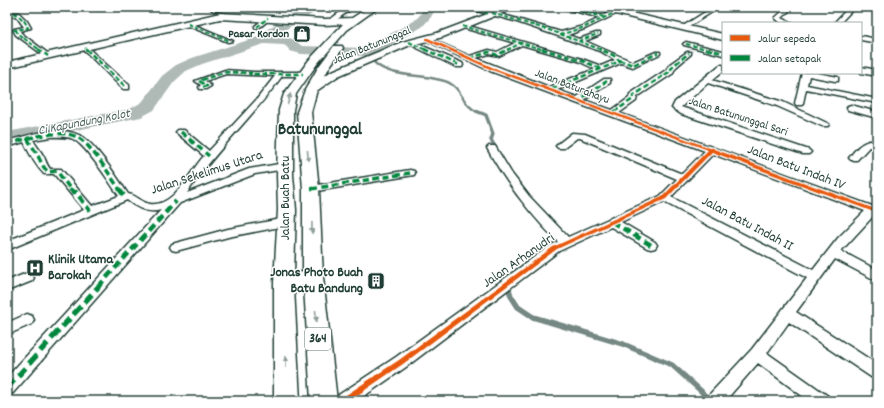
<svg xmlns="http://www.w3.org/2000/svg" width="884" height="408" font-family="Dekko,sans-serif">
	<style>
		.lines { fill: none; stroke-linecap: round; stroke-linejoin: round }
		.stream-far3 { stroke: #758883; stroke-width: 2.5 }
		.stream-far2 { stroke: #758883; stroke-width: 3.5 }
		.stream-far1 { stroke: #758883; stroke-width: 4.5 }
		.stream { stroke: #758883; stroke-width: 5.5 }
		.river { fill: #afbab7; fill-rule: evenodd }
		.street-casing { stroke: #1f3d34; stroke-width: 3 }
		.secondary-casing { stroke: #1f3d34; stroke-width: 3 }
		.primary-casing { stroke: #1f3d34; stroke-width: 3 }
		.street { fill: #fff; fill-rule: evenodd }
		.secondary { fill: #fff; fill-rule: evenodd }
		.primary { fill: #fff; fill-rule: evenodd }
		.quiet-far4 { stroke: #00873e; stroke-width: 2; stroke-dasharray: 4.5 2; stroke-linecap: butt }
		.quiet-far3 { stroke: #00873e; stroke-width: 2.5; stroke-dasharray: 5.5 2.5; stroke-linecap: butt }
		.quiet-far2 { stroke: #00873e; stroke-width: 3.5; stroke-dasharray: 7 3.5; stroke-linecap: butt }
		.quiet-far1 { stroke: #00873e; stroke-width: 4.5; stroke-dasharray: 8 4.5; stroke-linecap: butt }
		.quiet { stroke: #00873e; stroke-width: 5.5; stroke-dasharray: 11 5.5; stroke-linecap: butt }
		.cycleway-casing { stroke: #fff; stroke-width: 3 }
		.cycleway { fill: #e8590c; fill-rule: evenodd }
		.oneway { fill: #8f9e9a }
		.labels { text-anchor: middle; dominant-baseline: central; stroke-width: 3; stroke-linejoin: round; paint-order: stroke }
		.far-poi-label { font-size: 12px; font-weight: bold; fill: #1f3d34; stroke: #fff; text-anchor: end }
		.far-street-label { font-size: 12px; fill: #1f3d34; stroke: #fff }
		.far-water-label { font-size: 13px; font-style: italic; fill: #4a625b; stroke: #fff }
		.shield { fill: #fff; stroke: #627771; stroke-width: 1 }
		.shield-label { font-size: 13px; font-weight: bold; fill: #1f3d34 }
		.street-label { font-size: 14px; fill: #1f3d34; stroke: #fff }
		.poi-label { font-size: 14px; font-weight: bold; fill: #1f3d34; stroke: #fff; text-anchor: start }
		.district-label { font-size: 18px; font-weight: bold; fill: #1f3d34; stroke: #fff }
	</style>
	<rect width="100%" height="100%" fill="#fff"/>
	<filter id="ink" filterUnits="userSpaceOnUse"><feTurbulence type="fractalNoise" baseFrequency=".025" numOctaves="2"/><feDisplacementMap in="SourceGraphic" scale="8" xChannelSelector="R" yChannelSelector="G"/><feConvolveMatrix kernelMatrix="1 2 1 2 8 2 1 2 1" color-interpolation-filters="sRGB"/></filter>
	<g filter="url(#ink)">
		<g class="lines">
			<path class="stream-far3" d="M 367,52 C 370,56 373,61 376,64 C 392,77 417,74 436,79 C 441,80 447,81 451,84 C 462,90 463,106 478,112"/>
			<path class="stream-far2" d="M 476,111 L 486,115 L 493,134 L 491,140 L 497,150"/>
			<path class="stream-far1" d="M 508,287 L 505,278 L 510,275"/>
			<path class="stream" d="M 508,286 L 511,296 L 518,307 L 533,317 L 623,344 L 672,365 L 701,391 L 709,401"/>
			<path class="river" d="M 306,7 L 319,7 L 312,14 L 274,36 C 289,37 291,37 302,46 L 364,48 L 414,21 L 420,15 L 424,7 L 436,7 L 431,17 L 422,27 L 372,55 L 367,56 L 301,54 L 290,51 L 287,47 L 284,45 L 264,44 L 202,64 L 186,71 L 174,82 L 154,110 L 141,117 L 7,144 L 7,132 L 130,109 L 142,102 L 162,76 L 176,65 L 192,58 L 258,37 L 269,28 Z"/>
			<defs>
				<g id="street">
					<path d="M 215,7 L 226,7 L 214,11 L 211,9 Z"/>
					<path d="M 347,7 L 354,7 L 332,23 L 328,23 L 328,21 Z"/>
					<path d="M 462,7 C 473,7 484,11 494,12 L 561,32 L 583,26 L 600,18 L 559,7 C 574,7 588,15 603,15 C 608,15 613,10 618,11 L 618,13 L 587,28 L 568,35 L 579,39 L 596,33 L 600,33 L 600,35 L 585,41 L 633,62 L 656,52 L 660,52 L 660,54 L 633,67 L 621,63 L 557,90 L 577,97 L 604,79 L 610,79 L 610,83 L 584,100 L 612,110 L 629,98 L 630,94 L 666,70 L 670,64 L 687,52 L 691,52 L 691,54 L 676,67 L 672,74 L 637,97 L 636,101 L 619,113 L 872,206 L 877,205 L 877,212 L 841,251 L 877,270 L 877,281 L 835,259 L 796,312 L 877,364 L 877,379 L 871,377 L 789,322 L 767,353 L 828,396 L 830,401 L 809,401 L 758,363 L 725,401 L 706,401 L 708,396 L 752,349 L 807,278 L 664,202 L 621,222 L 655,242 L 657,245 L 655,248 L 651,249 L 647,248 L 611,227 L 559,251 L 406,367 L 357,401 L 335,401 L 337,396 L 396,357 L 551,245 L 558,242 C 530,214 506,183 487,148 L 489,146 L 495,146 L 512,174 L 529,196 L 568,237 L 660,196 L 677,179 L 580,138 L 577,138 L 564,148 L 558,148 L 556,146 L 558,144 L 572,133 L 585,134 L 682,174 L 705,151 L 490,71 L 425,40 L 425,38 L 429,38 L 470,56 L 489,50 L 497,52 L 515,43 L 460,27 L 459,26 L 462,24 L 582,59 L 601,66 L 615,60 L 602,52 L 561,37 L 514,21 ZM 522,45 L 578,61 L 595,69 L 549,87 L 476,58 L 489,54 L 499,56 ZM 713,154 L 865,211 L 838,238 L 813,270 L 671,197 Z"/>
					<path d="M 713,7 L 720,7 L 685,29 L 680,28 Z"/>
					<path d="M 787,7 L 793,7 L 782,18 L 792,23 L 781,23 L 775,18 Z"/>
					<path d="M 849,7 L 855,7 L 840,23 L 834,23 Z"/>
					<path d="M 7,13 L 19,13 L 27,21 L 31,28 L 20,31 L 21,33 L 50,55 L 50,57 L 46,57 L 16,35 L 13,30 L 14,29 L 24,27 L 16,16 L 7,17 Z"/>
					<path d="M 266,17 L 271,18 L 259,28 L 255,28 L 255,26 Z"/>
					<path d="M 186,23 L 190,23 L 233,41 L 228,42 L 186,25 Z"/>
					<path d="M 861,36 L 877,39 L 877,43 L 861,40 Z"/>
					<path d="M 409,40 L 462,63 L 463,65 L 462,67 L 456,67 L 407,43 L 406,42 Z"/>
					<path d="M 686,42 L 723,51 L 723,55 L 684,45 L 683,44 Z"/>
					<path d="M 83,47 L 87,47 L 129,85 L 129,89 L 123,89 L 83,49 Z"/>
					<path d="M 720,65 L 723,65 L 723,71 L 712,80 L 783,102 L 829,124 L 828,126 L 822,126 L 777,106 L 708,83 L 681,107 L 809,150 L 811,152 L 809,154 L 803,154 L 681,114 L 672,108 L 675,102 Z"/>
					<path d="M 225,70 L 254,72 L 303,72 L 307,74 L 303,76 L 282,76 C 253,117 215,151 187,193 L 249,169 L 285,163 L 290,166 L 285,169 L 255,174 L 180,203 L 13,393 L 7,395 L 7,377 L 161,210 C 148,214 137,208 127,200 L 7,250 L 7,241 L 84,210 L 54,174 L 44,174 C 36,166 29,153 24,142 L 7,147 L 7,141 C 29,135 57,125 79,135 C 93,140 119,180 128,194 C 137,195 141,203 150,204 C 175,207 189,172 204,156 L 178,134 L 176,132 L 178,130 L 184,130 L 209,151 L 257,99 L 275,76 L 226,74 L 205,81 L 211,86 L 206,89 L 200,89 L 199,87 L 201,85 L 195,81 ZM 51,137 C 58,137 67,136 73,139 C 86,145 110,183 119,196 L 92,206 L 61,169 L 50,169 C 47,165 46,162 44,157 C 41,151 36,146 33,140 Z"/>
					<path d="M 802,73 L 817,73 L 838,77 L 838,81 L 835,81 L 809,76 L 807,85 L 877,99 L 877,103 L 806,89 L 803,103 L 802,105 L 796,105 L 795,103 Z"/>
					<path d="M 851,105 L 877,112 L 877,118 L 848,110 L 847,108 L 848,106 Z"/>
					<path d="M 869,141 L 877,141 L 877,147 L 869,147 L 857,160 L 851,160 L 849,158 C 855,150 859,144 869,141 Z"/>
					<path d="M 410,170 L 414,171 L 415,173 L 414,175 L 311,192 L 306,189 L 311,186 Z"/>
					<path d="M 286,218 L 290,219 L 292,222 L 290,225 L 228,237 L 176,251 L 172,250 L 170,247 L 172,244 L 228,229 Z"/>
					<path d="M 27,273 L 32,275 L 34,278 L 32,281 L 7,291 L 7,281 Z"/>
					<path d="M 27,314 L 32,316 L 34,320 L 32,324 L 7,335 L 7,323 Z"/>
				</g>
				<g id="secondary">
					<path d="M 506,7 L 517,7 L 443,37 L 408,46 L 338,76 L 315,92 L 311,93 L 306,90 L 330,72 L 402,42 L 437,33 Z"/>
					<path d="M 591,7 L 605,7 L 723,34 L 723,40 L 595,9 Z"/>
					<path d="M 861,67 L 877,70 L 877,76 L 861,73 Z"/>
				</g>
				<path id="primary" d="M 369,7 L 379,7 L 347,30 L 317,64 L 296,94 L 293,110 L 293,175 L 296,210 L 294,273 L 303,272 L 303,189 L 297,112 L 305,90 L 319,66 L 334,46 L 342,46 L 343,48 L 330,66 L 317,90 L 311,112 L 319,189 L 323,277 L 337,401 L 311,401 L 304,286 L 294,288 L 300,401 L 274,401 L 274,283 L 278,210 L 277,175 L 279,110 L 284,94 L 309,60 L 343,24 L 325,25 L 220,19 L 7,68 L 7,62 L 220,13 L 325,19 L 352,18 Z"/>
			</defs>
			<use href="#street" class="street-casing"/>
			<use href="#secondary" class="secondary-casing"/>
			<use href="#primary" class="primary-casing"/>
			<use href="#street" class="street"/>
			<use href="#secondary" class="secondary"/>
			<use href="#primary" class="primary"/>
			<g class="quiet-far4">
				<path d="M 465,7 L 490,14"/>
				<path d="M 562,7 L 604,17"/>
				<path d="M 492,13 L 552,31 L 602,50"/>
				<path d="M 7,15 L 17,14 L 25,22 L 28,28 L 16,30 L 18,34 L 40,50"/>
				<path d="M 188,24 L 230,41"/>
				<path d="M 462,26 L 545,50"/>
				<path d="M 257,27 L 268,18"/>
				<path d="M 7,32 L 16,30"/>
				<path d="M 560,35 L 585,27 L 616,12"/>
				<path d="M 579,41 L 598,34"/>
				<path d="M 409,42 L 426,50"/>
				<path d="M 686,44 L 711,50"/>
				<path d="M 85,48 L 87,50"/>
				<path d="M 507,50 L 521,43"/>
			</g>
			<g class="quiet-far3">
				<path d="M 38,49 L 48,56"/>
				<path d="M 86,49 L 126,87"/>
				<path d="M 424,49 L 459,65"/>
				<path d="M 542,49 L 580,60 L 602,69"/>
				<path d="M 707,49 L 723,53"/>
				<path d="M 470,58 L 489,52 L 497,55 L 509,49"/>
				<path d="M 619,60 L 633,65 L 658,53"/>
				<path d="M 203,87 L 207,86 L 199,81 L 225,72 L 251,73 L 250,74 L 303,74"/>
				<path d="M 552,89 L 620,61 L 613,55 L 599,49"/>
				<path d="M 576,99 L 579,100 L 607,81"/>
				<path d="M 614,112 L 633,99 L 633,96 L 669,72 L 673,66 L 689,53"/>
			</g>
			<g class="quiet-far2">
				<path d="M 613,113 L 616,111"/>
				<path d="M 181,132 L 209,156"/>
				<path d="M 27,138 C 31,145 36,151 39,158 C 42,164 43,167 48,172 L 57,171 L 71,190"/>
				<path d="M 7,144 C 26,139 59,128 77,137 C 90,143 111,177 120,190"/>
				<path d="M 311,189 L 410,173"/>
			</g>
			<g class="quiet-far1">
				<path d="M 70,189 L 73,192 L 76,192 L 90,211"/>
				<path d="M 119,189 L 125,197"/>
				<path d="M 311,189 L 313,189"/>
				<path d="M 612,222 L 651,245"/>
				<path d="M 98,287 L 176,201"/>
			</g>
			<path class="quiet" d="M 7,388 L 99,286"/>
			<defs>
				<path id="cycleway" d="M 426,38 L 428,38 L 494,68 L 710,148 L 714,148 L 714,149 L 875,209 L 876,210 L 873,212 L 871,211 L 712,152 L 666,199 L 557,249 L 403,364 L 349,401 L 339,401 L 340,399 L 399,360 L 553,247 L 662,197 L 708,150 L 492,70 L 426,40 Z"/>
			</defs>
			<use href="#cycleway" class="cycleway-casing"/>
			<use href="#cycleway" class="cycleway"/>
		</g>
		<defs><path id="oneway-solid" d="M-6-.8H1V-3.2L6.5 0L1 3.2V.8H-6Z"/></defs>
		<g class="oneway">
			<use href="#oneway-solid" transform="translate(289 99) rotate(-75)"/>
			<use href="#oneway-solid" transform="translate(308 156) rotate(84)"/>
			<use href="#oneway-solid" transform="translate(312 228) rotate(89)"/>
			<use href="#oneway-solid" transform="translate(316 316) rotate(85)"/>
			<use href="#oneway-solid" transform="translate(286 362) rotate(-91)"/>
		</g>
	</g>
	<defs>
		<symbol id="shop-square" viewBox="-11 -11 22 22"><rect x="-9" y="-9" width="18" height="18" rx="4" fill="#1f3d34" stroke="#fff"/><path d="M-5-2.5h2.3a2.7 3.5 0 0 1 5.4 0H5L5.5 6h-11ZM-1.5-2.5h3a1.5 2.3 0 0 0-3 0Z" fill="#fff"/></symbol>
		<symbol id="hospital-square" viewBox="-11 -11 22 22"><rect x="-9" y="-9" width="18" height="18" rx="4" fill="#1f3d34" stroke="#fff"/><path d="M-5-5h3v3.5h4V-5h3V5h-3V1.5h-4V5h-3Z" fill="#fff"/></symbol>
		<symbol id="building-square" viewBox="-11 -11 22 22"><rect x="-9" y="-9" width="18" height="18" rx="4" fill="#1f3d34" stroke="#fff"/><path d="M-4-6H4V6H1V3H-1V6H-4ZM-2.5-4.3h1.7v1.8h-1.7ZM.8-4.3h1.7v1.8H.8ZM-2.5-1h1.7V.8h-1.7ZM.8-1h1.7V.8H.8Z" fill="#fff"/></symbol>
	</defs>
	<g fill-rule="evenodd">
		<use href="#shop-square" x="292" y="24" width="20" height="20"/>
		<use href="#hospital-square" x="25" y="258" width="20" height="20"/>
		<use href="#building-square" x="366" y="271" width="20" height="20"/>
	</g>
	<g class="labels">
		<g class="far-poi-label">
			<text x="289" y="34">Pasar Kordon</text>
		</g>
		<g class="far-street-label">
			<text transform="translate(372 46) rotate(-22)">Jalan Batununggal</text>
			<text transform="translate(572 87) rotate(21)">Jalan Baturahayu</text>
			<text transform="translate(738 117) rotate(18)">Jalan Batununggal Sari</text>
		</g>
		<g class="far-water-label">
			<text transform="translate(84 123) rotate(-11)">Ci Kapundung Kolot</text>
		</g>
		<rect class="shield" x="305" y="328" width="26" height="22" rx="3"/>
		<g class="shield-label">
			<text x="318" y="339">364</text>
		</g>
		<g class="street-label">
			<text transform="translate(796 168) rotate(21)">Jalan Batu Indah IV</text>
			<text transform="translate(207 173) rotate(-18)">Jalan Sekelimus Utara</text>
			<text transform="translate(286 198) rotate(-90)">Jalan Buah Batu</text>
			<text transform="translate(747 224) rotate(28)">Jalan Batu Indah II</text>
			<text transform="translate(519 261) rotate(-35)">Jalan Arhanudri</text>
		</g>
		<g class="poi-label">
			<text x="48" y="260">Klinik Utama<tspan x="48" dy="16">Barokah</tspan></text>
			<text x="363" y="273" text-anchor="end">Jonas Photo Buah<tspan x="363" dy="16">Batu Bandung</tspan></text>
		</g>
		<g class="district-label">
			<text x="320" y="130">Batununggal</text>
		</g>
	</g>
	<rect width="884" height="408" fill="none" stroke="#fff" stroke-width="24"/>
	<rect x="12" y="12" width="860" height="384" fill="none" stroke="#1f3d34" stroke-width="1.5" filter="url(#ink)"/>
	<rect x="722" y="22" width="140" height="52" fill="#ffffff" stroke="#a5b1ae"/>
	<rect x="730" y="35" width="20" height="6" fill="#e8590c" stroke="#a5b1ae"/>
	<text x="758" y="42" font-size="12" fill="#1f3d34">Jalur sepeda</text>
	<rect x="730" y="55" width="20" height="6" fill="#00873e" stroke="#a5b1ae"/>
	<text x="758" y="62" font-size="12" fill="#1f3d34">Jalan setapak</text>
</svg>
